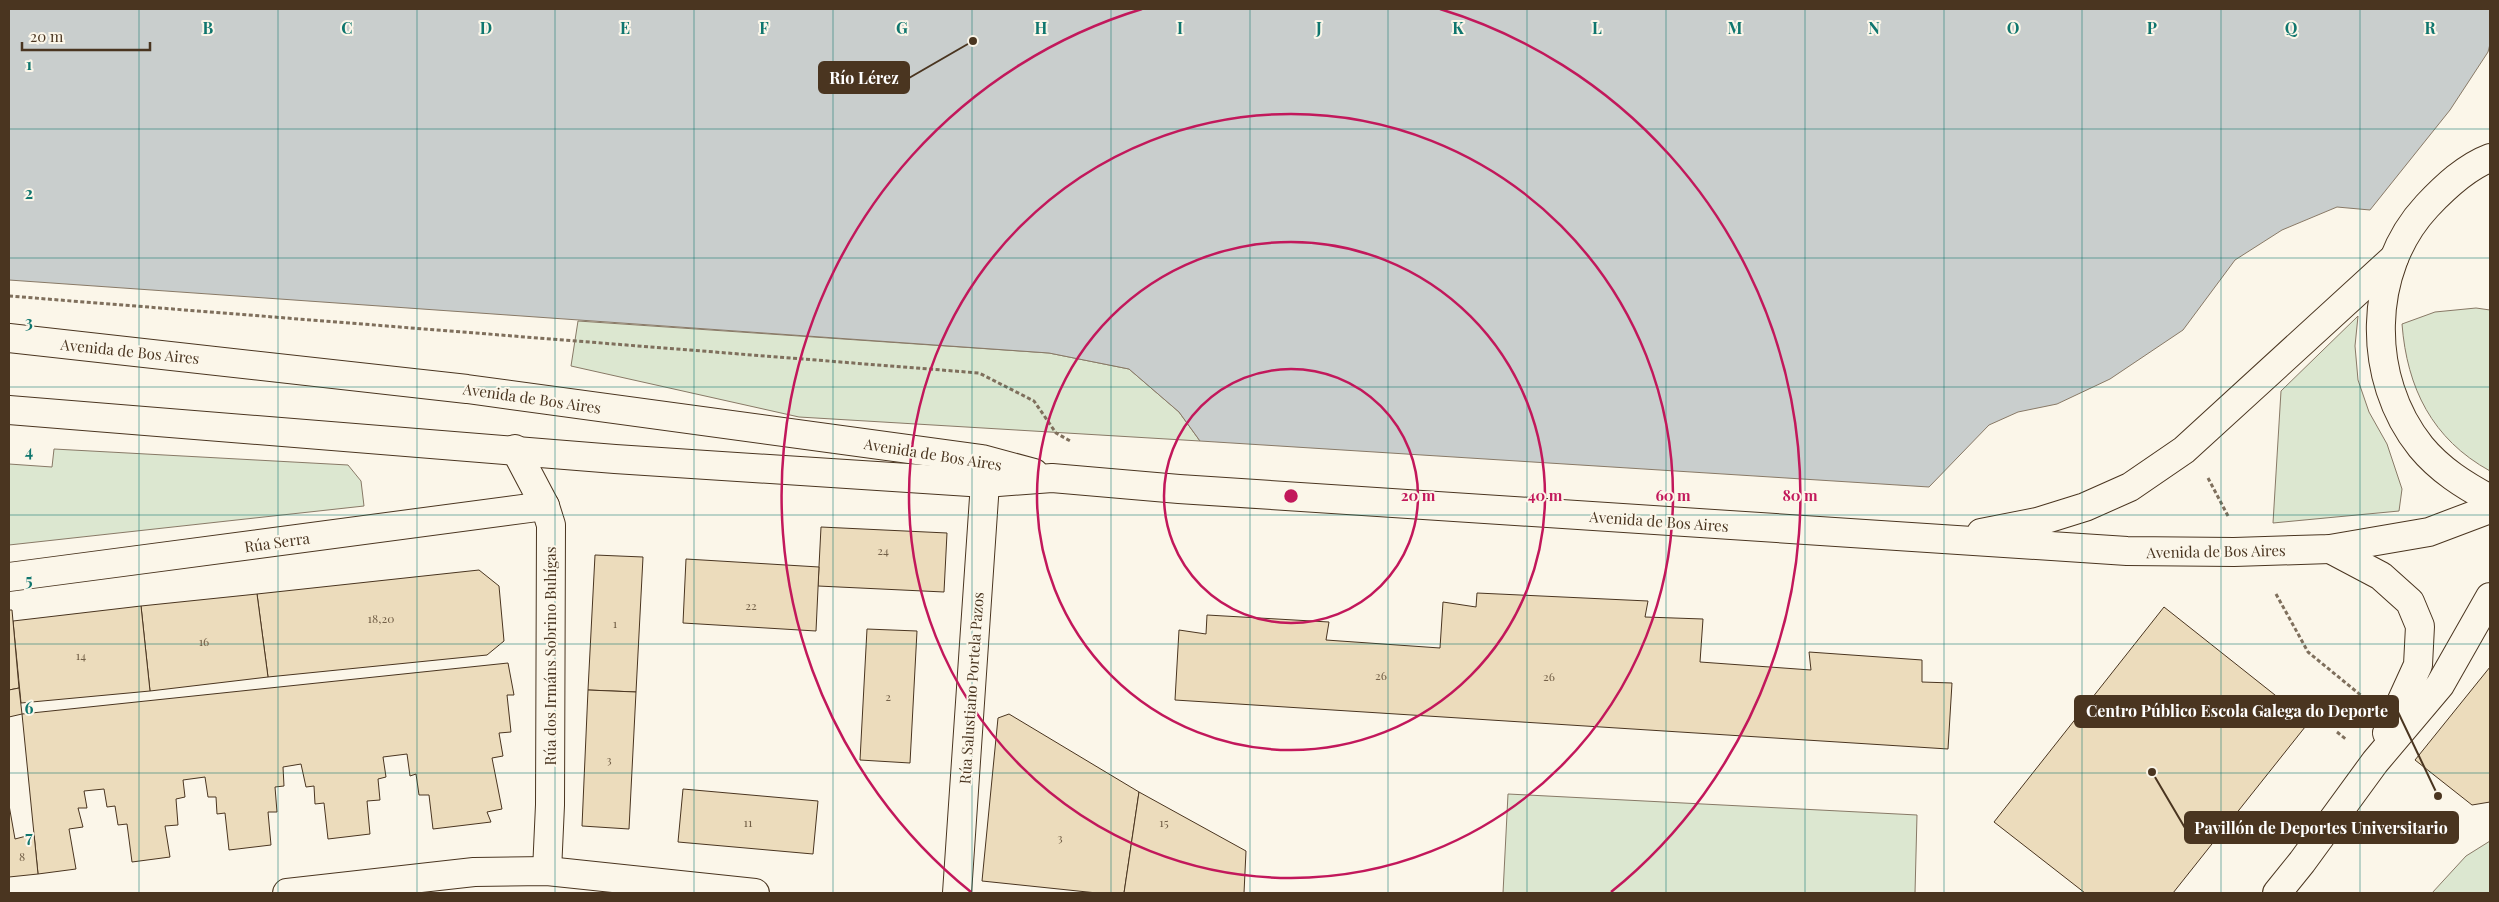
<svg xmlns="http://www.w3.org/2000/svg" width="2499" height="902" font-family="'Playfair Display',serif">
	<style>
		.green { fill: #dce7d0; stroke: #887966 }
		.water { fill: #c9cecd; stroke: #887966 }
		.building { fill: #ecdcbc; stroke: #4a3520 }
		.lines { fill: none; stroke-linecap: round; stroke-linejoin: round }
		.minor-casing { stroke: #4a3520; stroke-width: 30 }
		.major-casing { stroke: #4a3520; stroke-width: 30 }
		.path { stroke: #7f6f5c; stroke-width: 3; stroke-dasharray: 4 2.5; stroke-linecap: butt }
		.minor { stroke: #fbf6e9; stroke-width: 28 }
		.major { stroke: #fbf6e9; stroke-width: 28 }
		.grid { fill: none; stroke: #0f766e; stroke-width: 1; stroke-opacity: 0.55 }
		.ring { fill: none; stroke: #c2185b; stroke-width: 2.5 }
		.labels { text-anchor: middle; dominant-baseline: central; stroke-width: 4; stroke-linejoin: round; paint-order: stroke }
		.number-label { font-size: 12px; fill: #725f47 }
		.street-label { font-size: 15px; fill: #4a3520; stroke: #fbf6e9 }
		.grid-label { font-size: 16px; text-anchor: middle; font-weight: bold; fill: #0f766e; stroke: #fbf6e9; stroke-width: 4; stroke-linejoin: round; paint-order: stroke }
		.centre { fill: #c2185b; stroke: #fbf6e9; stroke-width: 2.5 }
		.ring-label { font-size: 15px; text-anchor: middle; font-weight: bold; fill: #c2185b; stroke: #fbf6e9; stroke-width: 4; stroke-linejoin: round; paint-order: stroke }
		.leader { fill: none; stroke: #4a3520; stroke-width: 2 }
		.callout-dot { fill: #4a3520; stroke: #fbf6e9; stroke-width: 2 }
		.callout { fill: #4a3520; stroke: #4a3520; stroke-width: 2 }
		.callout-label { font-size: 16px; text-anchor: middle; font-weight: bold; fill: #fff }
	</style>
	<rect width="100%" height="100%" fill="#fbf6e9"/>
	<g class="green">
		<path d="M 2476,308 L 2490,310 L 2490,471 C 2432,439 2407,388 2402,324 L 2435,312 Z"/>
		<path d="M 2358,316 L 2355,346 L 2358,380 L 2369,412 L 2387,444 L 2402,489 L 2399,511 L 2273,523 L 2281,391 Z"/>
		<path d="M 578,321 L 1049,353 L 1129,369 L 1179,412 L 1200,441 L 799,417 L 571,366 Z"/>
		<path d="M 54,449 L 348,465 L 361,481 L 364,506 L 9,545 L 9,464 L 52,467 Z"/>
		<path d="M 1508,794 L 1917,815 L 1915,893 L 1503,893 Z"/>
		<path d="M 2490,841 L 2490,893 L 2432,893 L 2466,856 Z"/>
	</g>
	<path class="water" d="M 9,9 L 2490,9 L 2490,44 L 2488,52 L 2450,110 L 2370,210 L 2337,207 L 2282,230 L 2235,260 L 2183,330 L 2110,379 L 2057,404 L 2018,412 L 1989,425 L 1929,487 L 1200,441 L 1179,412 L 1129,369 L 1049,353 L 9,280 Z"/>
	<g class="building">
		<path d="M 821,527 L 947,533 L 944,592 L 818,586 Z"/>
		<path d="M 595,555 L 643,557 L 636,692 L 588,690 Z"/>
		<path d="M 686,559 L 819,567 L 816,631 L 683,623 Z"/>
		<path d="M 479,570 L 499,586 L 504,641 L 487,655 L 268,677 L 257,594 Z"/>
		<path d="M 1477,593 L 1648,601 L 1645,617 L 1703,619 L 1700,662 L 1811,670 L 1809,652 L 1922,660 L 1922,682 L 1952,683 L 1948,749 L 1175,700 L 1179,630 L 1206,634 L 1207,615 L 1329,622 L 1326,640 L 1440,648 L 1443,602 L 1476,607 Z"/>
		<path d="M 257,594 L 268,677 L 150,691 L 141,606 Z"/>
		<path d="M 141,606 L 150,691 L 21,703 L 13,621 Z"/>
		<path d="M 2164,607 L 2309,722 L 2173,893 L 2085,893 L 1994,822 Z"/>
		<path d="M 9,610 L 12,610 L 19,688 L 9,690 Z"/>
		<path d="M 867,629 L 917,631 L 910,763 L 860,760 Z"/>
		<path d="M 508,663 L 514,695 L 507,695 L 511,732 L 499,733 L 503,756 L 492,758 L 502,809 L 487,812 L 491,822 L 433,829 L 429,795 L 419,795 L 416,774 L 410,776 L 407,754 L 383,757 L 386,777 L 378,779 L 380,800 L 367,801 L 370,834 L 328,839 L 324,803 L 315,804 L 314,786 L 306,787 L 301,764 L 283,767 L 284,786 L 275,787 L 277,812 L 268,812 L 271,845 L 229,850 L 225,813 L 217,814 L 216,797 L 208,797 L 205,777 L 183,780 L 185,797 L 176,799 L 178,825 L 165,826 L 170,857 L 132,862 L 127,824 L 118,825 L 115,806 L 107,807 L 104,789 L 84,791 L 87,808 L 78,808 L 83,827 L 69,829 L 76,869 L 38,874 L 22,714 Z"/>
		<path d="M 2490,667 L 2490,802 L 2472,805 L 2415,760 Z"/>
		<path d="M 19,688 L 22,714 L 9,717 L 9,690 Z"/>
		<path d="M 588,690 L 636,692 L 629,829 L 582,826 Z"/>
		<path d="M 1009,714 L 1139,792 L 1124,893 L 1097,893 L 982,881 L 998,718 Z"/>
		<path d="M 683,789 L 818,801 L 813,854 L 678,842 Z"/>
		<path d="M 1139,792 L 1246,851 L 1244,893 L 1124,893 Z"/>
		<path d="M 9,805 L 15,839 L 34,834 L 38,874 L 9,877 Z"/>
	</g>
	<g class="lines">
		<defs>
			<g id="minor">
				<path d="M 515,449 L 545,506 L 551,525 L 550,805 L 547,871"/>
				<path d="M 2330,549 L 2381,576 L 2410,602 L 2420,626 L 2418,665 L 2387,733"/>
				<path d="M 9,577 L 545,506"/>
				<path d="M 287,893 L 474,872 L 547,871 L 755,893"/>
				<path d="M 957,893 L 985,483"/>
				<path d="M 2277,893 L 2302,862 L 2375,762 L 2440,685 L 2490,597"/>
			</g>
			<g id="major">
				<path d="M 2490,158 C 2466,167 2445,187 2427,206 C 2367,270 2366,379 2421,447 C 2440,470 2464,485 2490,499"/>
				<path d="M 9,338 L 467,389 L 982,459 L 1034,473"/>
				<path d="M 9,410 L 615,459 L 985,483 L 1052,478 L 1179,489 L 2127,551 L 2234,552 L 2330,549 L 2429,532 L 2490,509"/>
				<path d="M 1981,533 L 2037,522 L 2085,507 L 2130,487 L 2184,450 L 2394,258"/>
			</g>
		</defs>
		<use href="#minor" class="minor-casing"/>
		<use href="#major" class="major-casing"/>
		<g class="path">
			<path d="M 9,296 L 979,373 L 1034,401 L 1056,433 L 1072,442"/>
			<path d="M 2208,478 L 2228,516"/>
			<path d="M 2276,594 L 2308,652 L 2363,697"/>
			<path d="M 2337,732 L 2347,740"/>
		</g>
		<use href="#minor" class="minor"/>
		<use href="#major" class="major"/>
	</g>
	<path class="grid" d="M 139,9 L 139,893M 278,9 L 278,893M 417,9 L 417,893M 555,9 L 555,893M 694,9 L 694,893M 833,9 L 833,893M 972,9 L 972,893M 1111,9 L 1111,893M 1250,9 L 1250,893M 1388,9 L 1388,893M 1527,9 L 1527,893M 1666,9 L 1666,893M 1805,9 L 1805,893M 1944,9 L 1944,893M 2082,9 L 2082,893M 2221,9 L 2221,893M 2360,9 L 2360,893M 9,129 L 2490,129M 9,258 L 2490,258M 9,387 L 2490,387M 9,515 L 2490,515M 9,644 L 2490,644M 9,773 L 2490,773"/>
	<g class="ring">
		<circle cx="1291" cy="496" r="127"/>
		<circle cx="1291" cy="496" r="254"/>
		<circle cx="1291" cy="496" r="382"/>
		<path d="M971 892A509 509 0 0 1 1142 9M1440 9A509 509 0 0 1 1611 892"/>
	</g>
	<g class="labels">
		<g class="number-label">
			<text x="883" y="550">24</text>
			<text x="751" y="605">22</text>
			<text x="381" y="618">18,20</text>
			<text x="615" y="623">1</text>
			<text x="204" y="641">16</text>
			<text x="81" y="655">14</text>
			<text x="1381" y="675">26</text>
			<text x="1549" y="676">26</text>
			<text x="888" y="696">2</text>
			<text x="609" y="759">3</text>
			<text x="748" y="822">11</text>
			<text x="1164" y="822">15</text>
			<text x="1060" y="837">3</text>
			<text x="22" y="856">8</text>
		</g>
		<g class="street-label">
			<text transform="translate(130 351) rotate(6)">Avenida de Bos Aires</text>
			<text transform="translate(532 398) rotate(8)">Avenida de Bos Aires</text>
			<text transform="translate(933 454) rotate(9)">Avenida de Bos Aires</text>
			<text transform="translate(1659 521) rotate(4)">Avenida de Bos Aires</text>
			<text transform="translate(277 542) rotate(-8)">Rúa Serra</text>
			<text transform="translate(2216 551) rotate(-1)">Avenida de Bos Aires</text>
			<text transform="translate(550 656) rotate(-90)">Rúa dos Irmáns Sobrino Buhígas</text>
			<text transform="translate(971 688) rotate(-86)">Rúa Salustiano Portela Pazos</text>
		</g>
	</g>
	<g class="grid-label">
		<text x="208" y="34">B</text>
		<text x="347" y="34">C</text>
		<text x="486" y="34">D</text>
		<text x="625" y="34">E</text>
		<text x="764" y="34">F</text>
		<text x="902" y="34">G</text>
		<text x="1041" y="34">H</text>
		<text x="1180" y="34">I</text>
		<text x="1319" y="34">J</text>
		<text x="1458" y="34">K</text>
		<text x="1597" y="34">L</text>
		<text x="1735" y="34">M</text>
		<text x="1874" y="34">N</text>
		<text x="2013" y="34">O</text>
		<text x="2152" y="34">P</text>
		<text x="2291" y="34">Q</text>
		<text x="2430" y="34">R</text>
		<text x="29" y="70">1</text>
		<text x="29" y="199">2</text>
		<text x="29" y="328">3</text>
		<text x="29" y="457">4</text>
		<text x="29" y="586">5</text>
		<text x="29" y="714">6</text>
		<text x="29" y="843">7</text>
	</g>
	<circle cx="1291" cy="496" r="8" class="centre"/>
	<g class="ring-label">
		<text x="1418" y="501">20 m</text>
		<text x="1545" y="501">40 m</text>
		<text x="1673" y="501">60 m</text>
		<text x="1800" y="501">80 m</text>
	</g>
	<path class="leader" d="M973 41L909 78M2438 796L2398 712M2152 772L2185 828"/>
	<g class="callout-dot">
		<circle cx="973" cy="41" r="5"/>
		<circle cx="2438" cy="796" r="5"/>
		<circle cx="2152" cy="772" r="5"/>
	</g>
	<g class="callout">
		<rect x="819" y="62" width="90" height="31" rx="5"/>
		<rect x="2075" y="696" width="323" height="31" rx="5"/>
		<rect x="2185" y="812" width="273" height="31" rx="5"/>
	</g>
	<g class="callout-label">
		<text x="864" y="84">Río Lérez</text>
		<text x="2237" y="717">Centro Público Escola Galega do Deporte</text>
		<text x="2321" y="834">Pavillón de Deportes Universitario</text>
	</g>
	<rect width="2499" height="902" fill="none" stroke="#4a3520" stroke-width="20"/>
	<path d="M22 42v8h128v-8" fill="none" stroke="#4a3520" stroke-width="2.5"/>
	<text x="30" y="42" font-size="15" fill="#4a3520" stroke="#fbf6e9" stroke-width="4" paint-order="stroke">20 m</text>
</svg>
